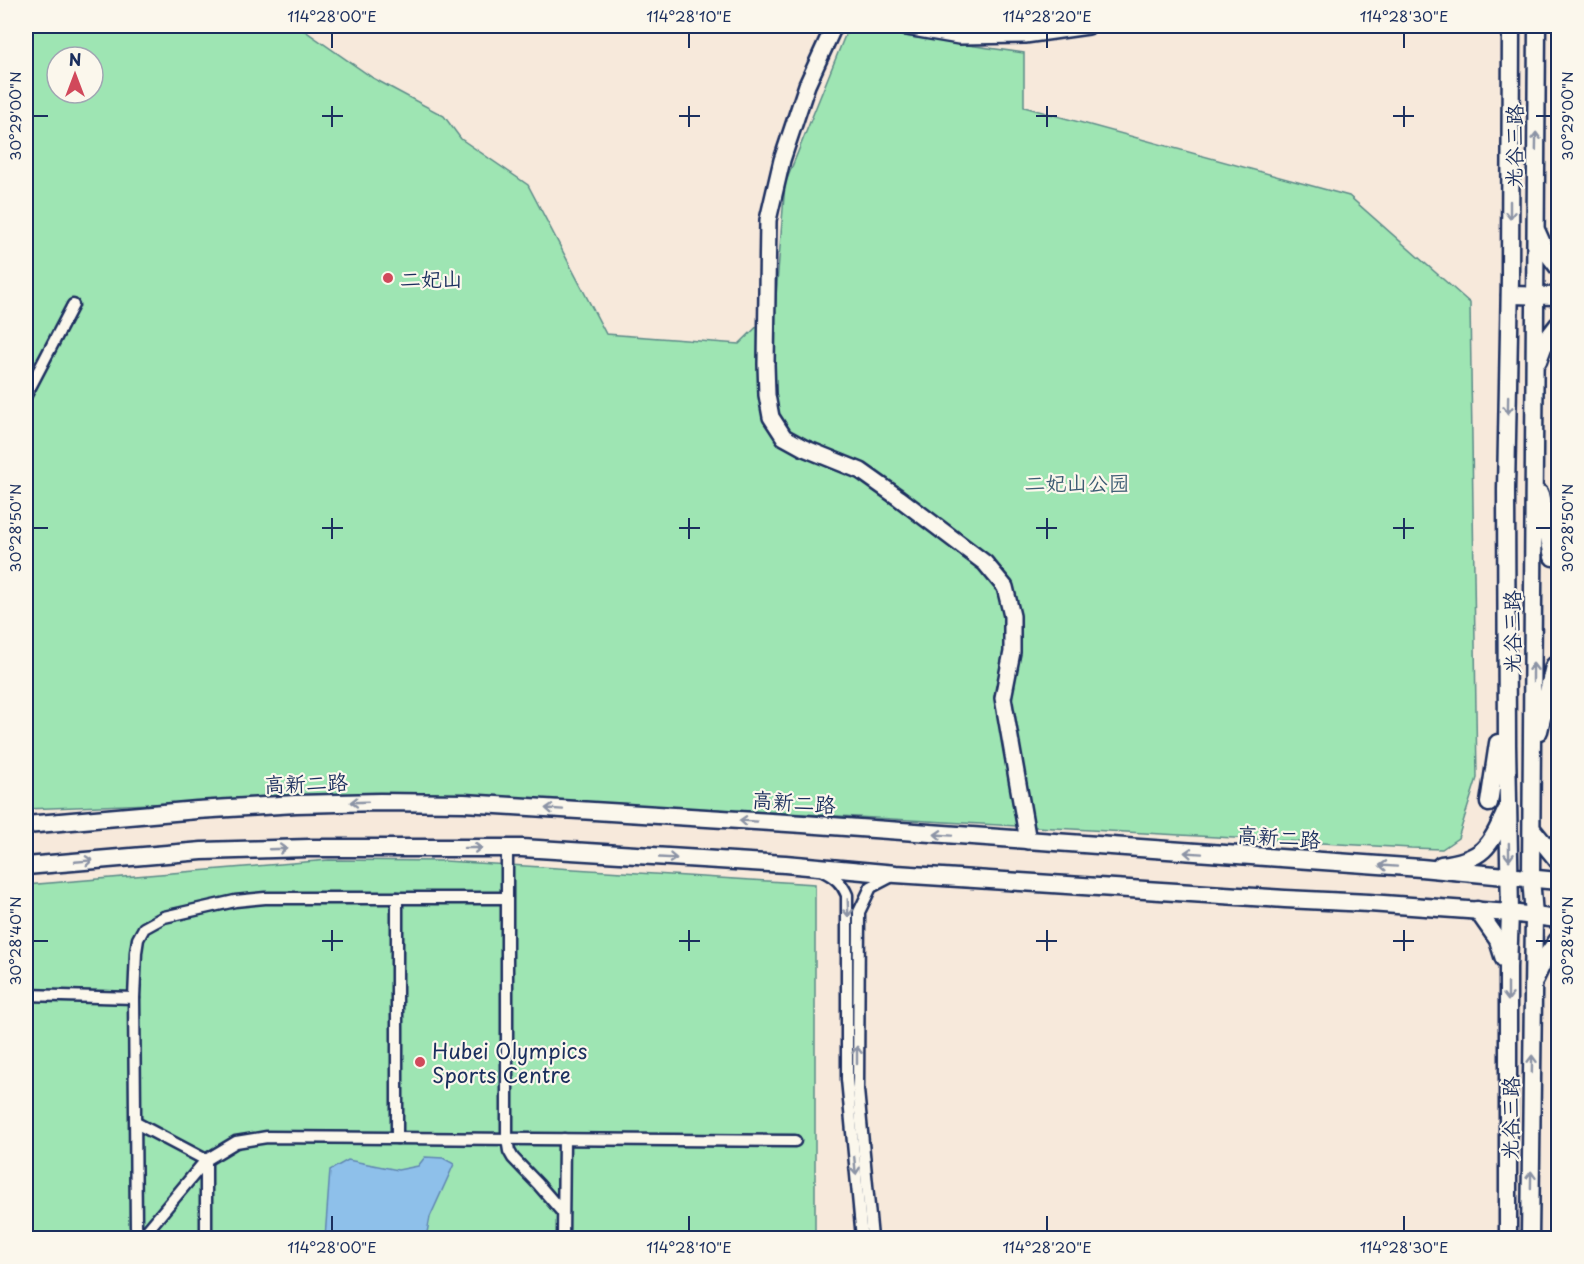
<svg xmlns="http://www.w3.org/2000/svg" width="1584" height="1264" font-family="'Playpen Sans','LXGW WenKai TC',sans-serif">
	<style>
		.green { fill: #9ee5b3; stroke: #5c8a88; stroke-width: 1.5; fill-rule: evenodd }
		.water { fill: #8ec0ea; stroke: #6086b2; stroke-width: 1.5 }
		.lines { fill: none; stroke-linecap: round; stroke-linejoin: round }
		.street-casing { stroke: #1b2f5e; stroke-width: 15 }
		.secondary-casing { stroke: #1b2f5e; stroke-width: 20 }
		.primary-casing { stroke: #1b2f5e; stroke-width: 21 }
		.street { stroke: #fbf7ec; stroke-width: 10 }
		.secondary { stroke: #fbf7ec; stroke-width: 15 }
		.primary { stroke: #fbf7ec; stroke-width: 16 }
		.oneway { stroke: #8b93a5 }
		.ticks { fill: none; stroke: #1b2f5e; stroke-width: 2 }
		.poi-dot { fill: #d1495b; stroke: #fbf7ec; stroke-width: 2 }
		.labels { text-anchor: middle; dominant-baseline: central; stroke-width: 4.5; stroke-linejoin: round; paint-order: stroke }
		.street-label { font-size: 21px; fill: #1b2f5e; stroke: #fbf7ec }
		.poi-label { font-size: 21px; fill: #1b2f5e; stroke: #fbf7ec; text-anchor: start }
		.park-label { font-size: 21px; fill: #3c5c73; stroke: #fbf7ec }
		.neatline { fill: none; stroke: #1b2f5e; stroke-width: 2 }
		.ticks-label { font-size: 15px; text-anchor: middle; fill: #1b2f5e }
	</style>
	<rect width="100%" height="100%" fill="#f7e9db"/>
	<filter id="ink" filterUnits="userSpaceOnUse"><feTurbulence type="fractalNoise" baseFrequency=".0167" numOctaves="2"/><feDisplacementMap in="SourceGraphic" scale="12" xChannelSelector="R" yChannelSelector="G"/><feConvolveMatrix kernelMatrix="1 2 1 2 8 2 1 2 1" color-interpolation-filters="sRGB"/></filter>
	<g filter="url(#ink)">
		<g class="green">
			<path d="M 26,26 L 287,26 L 305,31 L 373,78 L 444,116 L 461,139 L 528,185 L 606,334 L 739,344 L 775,309 L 785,184 L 848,28 L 1024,53 L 1024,107 L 1349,196 L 1470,303 L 1477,778 L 1458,838 L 1442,849 L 1411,848 L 429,793 L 26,809 ZM 57,57 L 93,57 L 93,93 L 57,93 Z"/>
			<path d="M 329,860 L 445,861 L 815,884 L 815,1238 L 26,1238 L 26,885 Z"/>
		</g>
		<path class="water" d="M 425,1157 L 443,1158 L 454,1164 L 430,1217 L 426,1238 L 325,1238 L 330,1170 L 348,1160 L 398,1170 L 418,1166 Z"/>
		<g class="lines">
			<defs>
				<g id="street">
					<path d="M 26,395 L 73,305"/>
					<path d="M 507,848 L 507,1139 L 509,1151 L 513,1158 L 538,1184 L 563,1213"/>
					<path d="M 823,871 C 835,877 842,883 847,895 L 847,1079 L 862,1238"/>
					<path d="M 26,995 L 134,998"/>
					<path d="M 136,1123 L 206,1160 L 206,1238"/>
					<path d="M 397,1138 L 397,898"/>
					<path d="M 140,1238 L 136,1226 L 134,998 L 136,952 L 138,939 L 144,928 L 164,917 L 235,901 L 265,898 L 506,898"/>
					<path d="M 141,1238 L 206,1160 L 236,1142 L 267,1137 L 795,1141"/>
					<path d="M 563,1238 L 564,1139"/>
					<path d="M 872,1238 L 858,1090 L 859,912 L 871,887 L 894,875"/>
				</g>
				<g id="secondary">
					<path d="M 834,26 L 807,85 L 782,160 L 768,220 L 766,364 L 767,395 L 771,417 L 784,437 L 804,448 L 861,471 L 899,498 L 985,563 L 1005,587 L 1012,616 L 1012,652 L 1003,698 L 1028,841"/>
					<path d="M 901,26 L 959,36 L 1025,35 L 1088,26"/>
				</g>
				<g id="primary">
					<path d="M 1537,232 L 1545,250 L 1558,267"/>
					<path d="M 1510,295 L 1558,296"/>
					<path d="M 1538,361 L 1545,342 L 1558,325"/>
					<path d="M 1540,494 L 1553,557"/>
					<path d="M 1539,731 L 1554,666"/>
					<path d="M 1489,803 L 1498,743"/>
					<path d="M 26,825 L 197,810 L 296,804 L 380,802 L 464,803 L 803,824 L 1421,868 L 1558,881"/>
					<path d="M 1532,829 L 1558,861"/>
					<path d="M 1441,865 C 1483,860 1490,847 1506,811"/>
					<path d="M 26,866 L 202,851 L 309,848 L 522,848 L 785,864 L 896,874 L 1285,899 L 1369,903 L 1510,913 L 1558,919"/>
					<path d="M 1477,910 L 1498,940 L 1504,959"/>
					<path d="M 1535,979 L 1545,958 L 1558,940"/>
					<path d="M 1508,1238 L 1508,968 L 1510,913 L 1507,745 L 1506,490 L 1510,278 L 1511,26"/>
					<path d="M 1530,1238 L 1534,915 L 1531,878 L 1537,26"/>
				</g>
			</defs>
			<use href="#street" class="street-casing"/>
			<use href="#secondary" class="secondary-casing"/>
			<use href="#primary" class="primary-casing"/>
			<use href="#street" class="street"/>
			<use href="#secondary" class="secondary"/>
			<use href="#primary" class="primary"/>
		</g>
		<defs><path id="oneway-shaft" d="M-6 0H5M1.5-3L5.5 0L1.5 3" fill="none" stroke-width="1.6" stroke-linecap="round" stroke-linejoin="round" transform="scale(1.5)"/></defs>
		<g class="oneway">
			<use href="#oneway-shaft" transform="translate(1536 141) rotate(-89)"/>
			<use href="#oneway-shaft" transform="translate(1510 210) rotate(90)"/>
			<use href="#oneway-shaft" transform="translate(1508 405) rotate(91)"/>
			<use href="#oneway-shaft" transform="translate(1533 672) rotate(-90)"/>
			<use href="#oneway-shaft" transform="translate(359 802) rotate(178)"/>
			<use href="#oneway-shaft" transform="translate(554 809) rotate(-176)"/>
			<use href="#oneway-shaft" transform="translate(748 821) rotate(-176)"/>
			<use href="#oneway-shaft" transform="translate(943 835) rotate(-176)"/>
			<use href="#oneway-shaft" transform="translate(473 848)"/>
			<use href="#oneway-shaft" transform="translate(278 849) rotate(-2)"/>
			<use href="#oneway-shaft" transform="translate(1509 852) rotate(89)"/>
			<use href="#oneway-shaft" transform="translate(1193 853) rotate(-176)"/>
			<use href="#oneway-shaft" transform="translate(668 858) rotate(3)"/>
			<use href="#oneway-shaft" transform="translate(84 861) rotate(-5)"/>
			<use href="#oneway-shaft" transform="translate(1388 866) rotate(-176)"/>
			<use href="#oneway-shaft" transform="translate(848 908) rotate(88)"/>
			<use href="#oneway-shaft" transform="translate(1508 992) rotate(90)"/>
			<use href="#oneway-shaft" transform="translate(857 1055) rotate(-90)"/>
			<use href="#oneway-shaft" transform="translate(1532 1064) rotate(-89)"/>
			<use href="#oneway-shaft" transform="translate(855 1166) rotate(85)"/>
			<use href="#oneway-shaft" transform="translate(1531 1180) rotate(-89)"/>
		</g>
	</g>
	<path class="ticks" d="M 332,33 L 332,48M 689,33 L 689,48M 1047,33 L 1047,48M 1404,33 L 1404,48M 332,106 L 332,127M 689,106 L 689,127M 1047,106 L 1047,127M 1404,106 L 1404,127M 33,116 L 48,116M 322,116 L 343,116M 679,116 L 700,116M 1036,116 L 1057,116M 1393,116 L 1414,116M 1536,116 L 1551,116M 332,518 L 332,539M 689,518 L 689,539M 1047,518 L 1047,539M 1404,518 L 1404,539M 33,528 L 48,528M 322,528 L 343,528M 679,528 L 700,528M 1036,528 L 1057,528M 1393,528 L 1414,528M 1536,528 L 1551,528M 332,930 L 332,951M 689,930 L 689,951M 1047,930 L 1047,951M 1404,930 L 1404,951M 33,941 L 48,941M 322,941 L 343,941M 679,941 L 700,941M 1036,941 L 1057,941M 1393,941 L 1414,941M 1536,941 L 1551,941M 332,1216 L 332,1231M 689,1216 L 689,1231M 1047,1216 L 1047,1231M 1404,1216 L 1404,1231"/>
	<g class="poi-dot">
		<circle cx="388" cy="278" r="6"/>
		<circle cx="420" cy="1062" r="6"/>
	</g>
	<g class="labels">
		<g class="street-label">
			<text transform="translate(1513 146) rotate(-89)">光谷三路</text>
			<text transform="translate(1511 632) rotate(-90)">光谷三路</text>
			<text transform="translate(306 782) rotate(-2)">高新二路</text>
			<text transform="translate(794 801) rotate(4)">高新二路</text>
			<text transform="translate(1279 836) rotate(4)">高新二路</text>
			<text transform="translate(1509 1118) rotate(-89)">光谷三路</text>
		</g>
		<g class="poi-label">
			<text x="400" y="278">二妃山</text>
			<text x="432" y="1050">Hubei Olympics<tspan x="432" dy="24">Sports Centre</tspan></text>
		</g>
		<g class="park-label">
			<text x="1077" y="482">二妃山公园</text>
		</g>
	</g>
	<rect width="1584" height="1264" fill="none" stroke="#fbf7ec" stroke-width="66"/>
	<g transform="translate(75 75)"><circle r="28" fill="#fbf7ec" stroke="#a1a7b3" stroke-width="1.5"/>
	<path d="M0-4.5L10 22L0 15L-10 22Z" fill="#d1495b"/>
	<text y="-9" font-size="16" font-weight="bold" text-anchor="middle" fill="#1b2f5e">N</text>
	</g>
	<rect x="33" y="33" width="1518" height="1198" class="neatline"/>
	<g class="ticks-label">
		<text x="332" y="22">114°28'00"E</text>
		<text x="689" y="22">114°28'10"E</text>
		<text x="1047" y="22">114°28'20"E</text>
		<text x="1404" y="22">114°28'30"E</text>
		<text transform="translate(16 116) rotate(-90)" y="5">30°29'00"N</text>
		<text transform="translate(1568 116) rotate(-90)" y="5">30°29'00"N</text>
		<text transform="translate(16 528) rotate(-90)" y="5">30°28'50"N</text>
		<text transform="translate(1568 528) rotate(-90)" y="5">30°28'50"N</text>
		<text transform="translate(16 941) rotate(-90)" y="5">30°28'40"N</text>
		<text transform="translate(1568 941) rotate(-90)" y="5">30°28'40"N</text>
		<text x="332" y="1253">114°28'00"E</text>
		<text x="689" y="1253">114°28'10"E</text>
		<text x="1047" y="1253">114°28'20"E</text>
		<text x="1404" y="1253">114°28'30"E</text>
	</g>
</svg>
